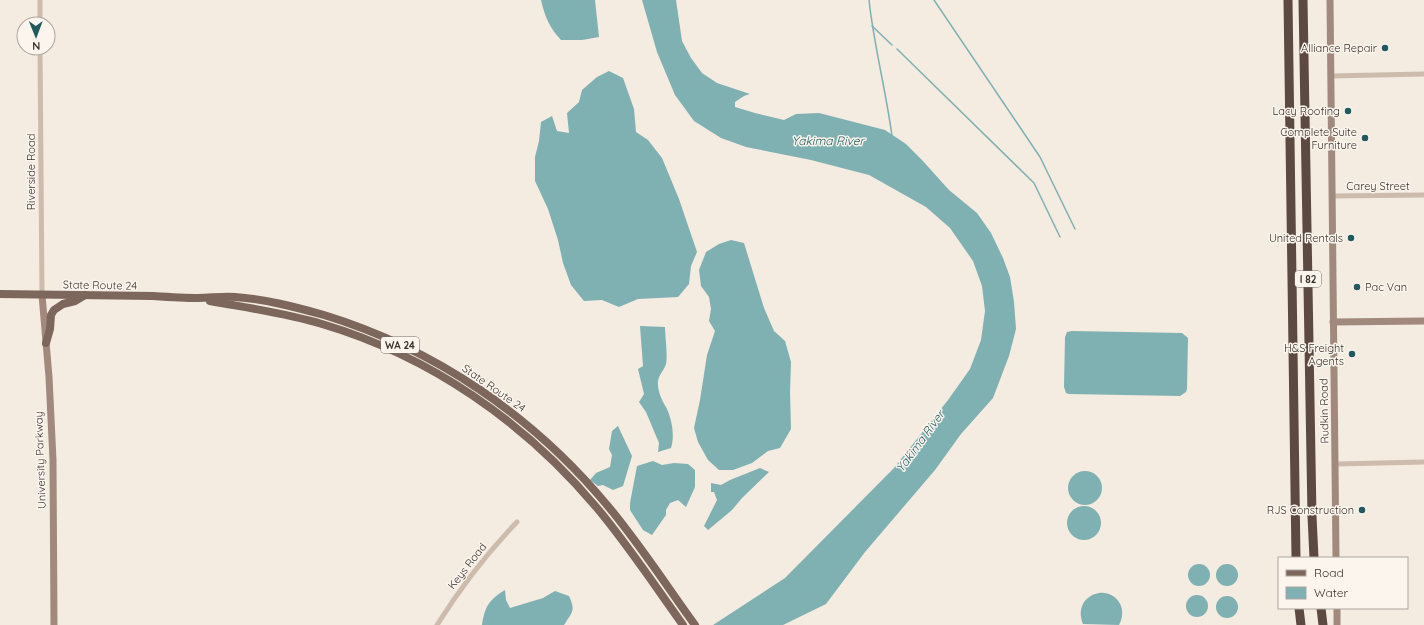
<svg xmlns="http://www.w3.org/2000/svg" width="1424" height="625" font-family="Quicksand,sans-serif">
	<style>
		.water { fill: #7fb0b2 }
		.lines { fill: none; stroke-linecap: round; stroke-linejoin: round }
		.stream { stroke: #7fb0b2; stroke-width: 1.5 }
		.street { stroke: #cdbbac; stroke-width: 5 }
		.secondary { stroke: #a18a7d; stroke-width: 7 }
		.primary { stroke: #7d675c; stroke-width: 8 }
		.highway { stroke: #5c4a42; stroke-width: 9 }
		.poi-dot { fill: #1f5a5e; stroke: #fbf5ee; stroke-width: 1.5 }
		.labels { text-anchor: middle; dominant-baseline: central; stroke-width: 3; stroke-linejoin: round; paint-order: stroke }
		.shield { fill: #fbf5ee; stroke: #756b66; stroke-width: 1 }
		.shield-label { font-size: 10px; font-weight: bold; fill: #3b302b }
		.poi-label { font-size: 11px; fill: #3b302b; stroke: #fbf5ee; text-anchor: end }
		.street-label { font-size: 11px; fill: #3b302b; stroke: #fbf5ee }
		.water-label { font-size: 12px; font-style: italic; fill: #1f5a5e; stroke: #fbf5ee }
	</style>
	<rect width="100%" height="100%" fill="#f4ebe1"/>
	<g class="water">
		<path d="M 541,0 L 595,0 L 599,37 L 582,40 L 561,40 C 549,27 545,17 541,0 Z"/>
		<path d="M 642,0 L 676,0 L 682,41 L 691,58 L 702,73 L 717,83 L 750,94 L 744,96 L 735,102 L 735,107 L 755,113 L 784,120 L 796,114 L 819,113 L 885,130 L 906,144 L 922,160 L 949,190 L 977,213 L 991,233 L 1003,258 L 1010,277 L 1014,302 L 1016,329 L 1009,356 L 993,398 L 961,434 L 935,470 L 865,552 L 826,604 L 783,625 L 713,625 L 785,578 L 894,468 L 948,400 L 970,369 L 981,340 L 985,311 L 982,286 L 973,261 L 950,228 L 926,207 L 869,175 L 811,160 L 746,147 L 721,138 L 694,121 L 675,95 L 657,52 Z"/>
		<path d="M 609,71 L 623,78 L 634,109 L 636,132 L 648,140 L 662,158 L 679,199 L 697,252 L 691,266 L 689,284 L 678,297 L 638,299 L 619,307 L 602,300 L 584,301 L 571,285 L 563,263 L 558,240 L 548,209 L 535,181 L 535,157 L 539,141 L 541,122 L 552,116 L 557,131 L 569,133 L 567,113 L 579,102 L 582,90 L 597,77 Z"/>
		<path d="M 731,240 L 744,243 L 764,308 L 774,331 L 785,341 L 791,362 L 790,392 L 791,429 L 780,448 L 768,451 L 752,463 L 733,470 L 719,470 L 708,460 L 698,442 L 694,428 L 700,400 L 707,355 L 715,331 L 709,321 L 711,309 L 709,297 L 701,286 L 699,270 L 706,252 L 719,244 Z"/>
		<path d="M 640,326 L 665,327 C 665,335 668,358 666,364 C 663,373 657,375 658,386 C 659,395 663,402 667,409 C 672,420 675,437 671,448 L 658,452 L 659,443 L 646,412 L 639,402 L 644,394 L 638,369 L 643,366 Z"/>
		<path d="M 1072,331 L 1182,333 L 1188,338 L 1187,389 L 1186,392 L 1180,396 L 1069,394 L 1066,393 L 1064,387 L 1065,337 L 1067,332 Z"/>
		<path d="M 618,426 L 632,456 L 623,486 L 613,490 L 603,485 L 598,486 L 590,480 L 596,473 L 610,467 L 612,455 L 609,449 L 612,431 Z"/>
		<path d="M 653,461 L 662,465 L 674,463 L 688,464 L 695,470 L 695,487 L 686,507 L 678,500 L 670,503 L 666,510 L 666,515 L 652,535 L 643,530 L 630,510 L 630,503 L 637,466 Z"/>
		<path d="M 760,468 L 769,472 L 742,498 L 732,510 L 708,530 L 704,526 L 717,500 L 714,492 L 711,492 L 711,483 L 721,485 L 730,480 Z"/>
		<circle cx="1085" cy="488" r="17"/>
		<circle cx="1084" cy="523" r="17"/>
		<circle cx="1227" cy="575" r="11"/>
		<circle cx="1199" cy="575" r="11"/>
		<path d="M 505,590 L 506,600 L 510,608 L 543,598 L 555,591 L 569,596 C 576,611 572,612 564,625 L 482,625 C 485,606 489,600 505,590 Z"/>
		<path d="M 1099,593 C 1117,591 1128,609 1119,625 L 1083,624 C 1077,610 1083,596 1099,593 Z"/>
		<circle cx="1197" cy="606" r="11"/>
		<circle cx="1227" cy="607" r="11"/>
	</g>
	<g class="lines">
		<g class="stream">
			<path d="M 869,0 C 874,46 886,91 892,136"/>
			<path d="M 934,0 L 1040,157 L 1075,229"/>
			<path d="M 872,26 L 892,45"/>
			<path d="M 897,49 L 1034,183 L 1060,237"/>
		</g>
		<g class="street">
			<path d="M 40,0 L 40,24"/>
			<path d="M 40,48 L 42,295"/>
			<path d="M 1331,76 L 1424,74"/>
			<path d="M 1332,196 L 1424,195"/>
			<path d="M 1336,464 L 1424,462"/>
			<path d="M 437,625 C 461,587 486,554 517,522"/>
		</g>
		<g class="secondary">
			<path d="M 1330,0 L 1336,558"/>
			<path d="M 42,295 L 49,377 L 53,460 L 54,625"/>
			<path d="M 1333,322 L 1424,321"/>
			<path d="M 1337,608 L 1337,625"/>
		</g>
		<g class="primary">
			<path d="M 0,294 C 51,295 102,295 153,296 C 168,297 183,298 198,298 C 210,298 223,296 235,297 C 265,299 295,307 324,315 C 435,349 533,416 607,505 C 639,543 666,585 695,625"/>
			<path d="M 210,301 C 248,308 285,313 322,324 C 430,356 525,422 597,508 C 628,545 655,586 683,625"/>
			<path d="M 46,343 L 50,329 L 51,315 L 54,310 L 63,304 L 75,301 L 85,295"/>
		</g>
		<g class="highway">
			<path d="M 1288,0 L 1296,558"/>
			<path d="M 1303,0 L 1312,516 L 1314,558"/>
			<path d="M 1299,608 L 1301,625"/>
			<path d="M 1321,608 L 1323,625"/>
		</g>
	</g>
	<g class="poi-dot">
		<circle cx="1385" cy="48" r="4"/>
		<circle cx="1348" cy="111" r="4"/>
		<circle cx="1365" cy="138" r="4"/>
		<circle cx="1351" cy="238" r="4"/>
		<circle cx="1357" cy="287" r="4"/>
		<circle cx="1352" cy="354" r="4"/>
		<circle cx="1362" cy="510" r="4"/>
	</g>
	<g class="labels">
		<g class="shield">
			<rect x="1295" y="271" width="26" height="16" rx="3"/>
			<rect x="381" y="337" width="38" height="16" rx="3"/>
		</g>
		<g class="shield-label">
			<text x="1308" y="279">I 82</text>
			<text x="400" y="345">WA 24</text>
		</g>
		<g class="poi-label">
			<text x="1377" y="48">Alliance Repair</text>
			<text x="1340" y="111">Lacy Roofing</text>
			<text x="1357" y="132">Complete Suite<tspan x="1357" dy="13">Furniture</tspan></text>
			<text x="1343" y="238">United Rentals</text>
			<text x="1365" y="287" text-anchor="start">Pac Van</text>
			<text x="1344" y="348">H&amp;S Freight<tspan x="1344" dy="13">Agents</tspan></text>
			<text x="1354" y="510">RJS Construction</text>
		</g>
		<g class="street-label">
			<text transform="translate(31 172) rotate(-90)">Riverside Road</text>
			<text x="1378" y="186">Carey Street</text>
			<text transform="translate(100 285) rotate(1)">State Route 24</text>
			<text transform="translate(494 388) rotate(35)">State Route 24</text>
			<text transform="translate(1324 411) rotate(-91)">Rudkin Road</text>
			<text transform="translate(40 460) rotate(-92)">University Parkway</text>
			<text transform="translate(467 566) rotate(-52)">Keys Road</text>
		</g>
		<g class="water-label">
			<text x="828" y="140">Yakima River</text>
			<text transform="translate(920 441) rotate(-54)">Yakima River</text>
		</g>
	</g>
	<rect x="1278" y="557" width="130" height="52" fill="#fbf5ee" stroke="#aea6a0"/>
	<rect x="1286" y="570" width="20" height="6" fill="#7d675c" stroke="#aea6a0"/>
	<text x="1314" y="577" font-size="12" fill="#3b302b">Road</text>
	<rect x="1286" y="587" width="20" height="12" fill="#7fb0b2" stroke="#aea6a0"/>
	<text x="1314" y="597" font-size="12" fill="#3b302b">Water</text>
	<g transform="translate(36 36) rotate(179)"><circle r="19" fill="#fbf5ee" stroke="#aea6a0"/>
	<path d="M0-3L7 15L0 10L-7 15Z" fill="#1f5a5e"/>
	<text y="-6" font-size="11" font-weight="bold" text-anchor="middle" fill="#3b302b">N</text>
	</g>
</svg>
